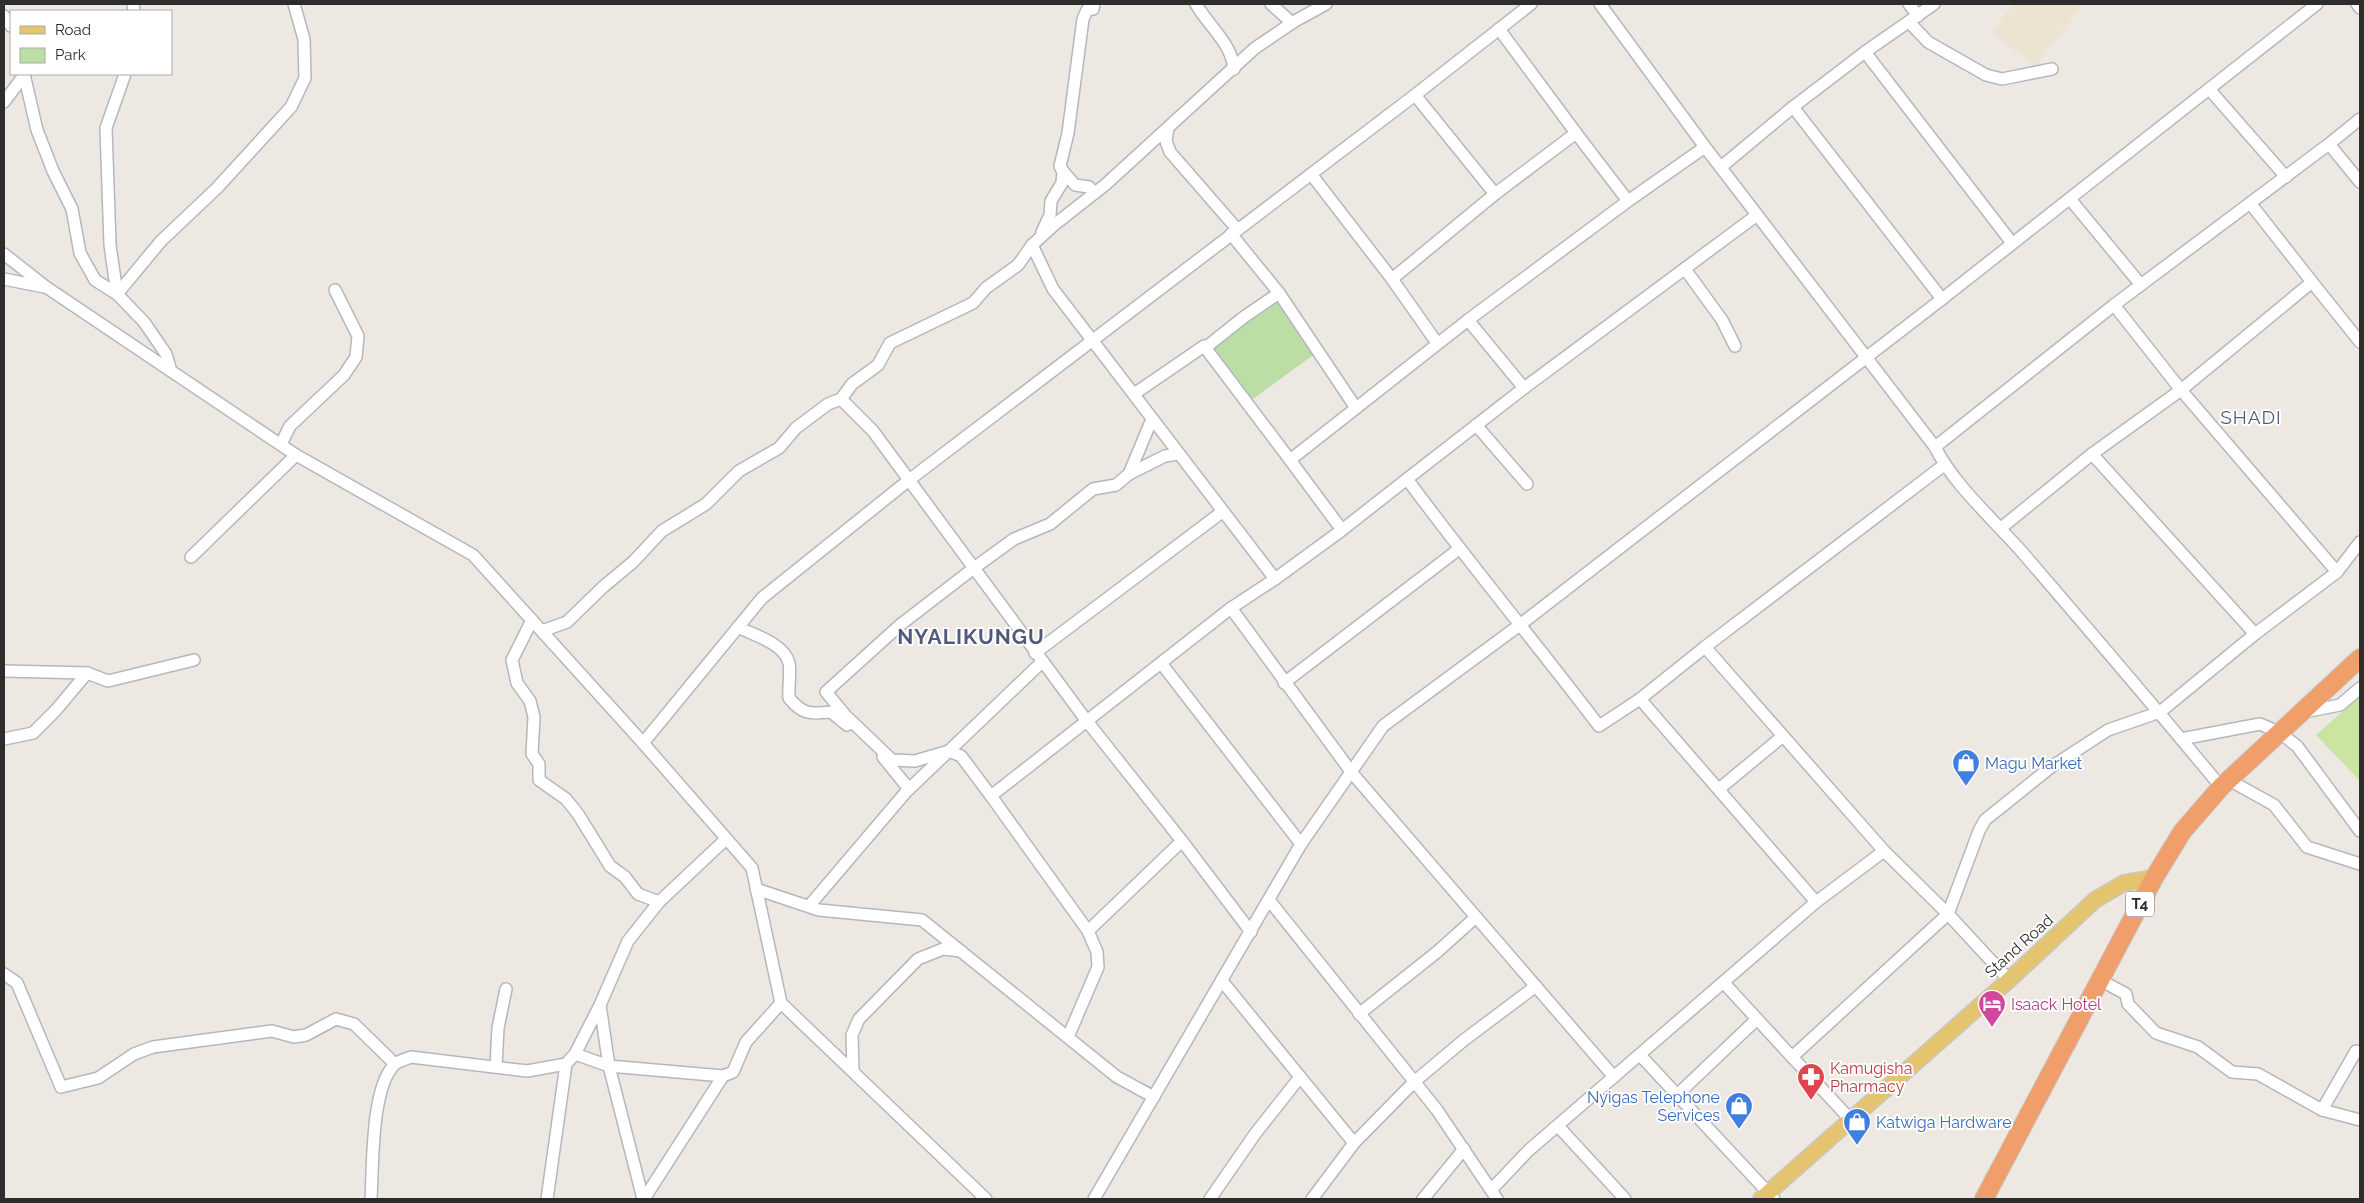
<svg xmlns="http://www.w3.org/2000/svg" width="2364" height="1203" font-family="Raleway,sans-serif">
	<style>
		.education { fill: #ede3d3 }
		.green { fill: #badea4 }
		.pitch { fill: #cae4a1 }
		.lines { fill: none; stroke-linecap: round; stroke-linejoin: round }
		.minor-casing { stroke: #b5b7bf; stroke-width: 14 }
		.major-casing { stroke: #c8c8c8; stroke-width: 18 }
		.highway-casing { stroke: #c8c8c8; stroke-width: 20 }
		.minor { stroke: #fff; stroke-width: 11 }
		.major { stroke: #e4c46f; stroke-width: 15 }
		.highway { stroke: #f09e6a; stroke-width: 18 }
		.labels { text-anchor: middle; dominant-baseline: central; stroke-width: 4; stroke-linejoin: round; paint-order: stroke }
		.shield { fill: #fff; stroke: #6c6c6c; stroke-width: 1 }
		.shield-label { font-size: 15px; font-weight: bold; fill: #2d2d2d }
		.shop-label { font-size: 16px; fill: #366cbe; stroke: #fff; text-anchor: start }
		.street-label { font-size: 16px; fill: #2d2d2d; stroke: #fff }
		.hotel-label { font-size: 16px; fill: #b23c85; stroke: #fff; text-anchor: start }
		.health-label { font-size: 16px; fill: #be3a42; stroke: #fff; text-anchor: start }
		.quarter-label { font-size: 19px; letter-spacing: 1px; fill: #515a7a; stroke: #fff }
		.district-label { font-size: 21px; font-weight: bold; letter-spacing: 1px; fill: #515a7a; stroke: #fff }
	</style>
	<rect width="100%" height="100%" fill="#ede8e1"/>
	<path class="education" d="M 2013,4 L 2084,4 L 2035,67 L 1991,32 Z"/>
	<path class="green" d="M 1277,298 L 1316,353 L 1250,401 L 1205,348 Z"/>
	<path class="pitch" d="M 2360,696 L 2360,781 L 2316,735 Z"/>
	<g class="lines">
		<defs>
			<g id="minor">
				<path d="M 133,4 L 134,11"/>
				<path d="M 1196,4 C 1209,27 1231,42 1234,69"/>
				<path d="M 1271,4 L 1292,23"/>
				<path d="M 1600,4 L 1705,147 L 1935,447 C 1954,485 1993,519 2022,552 C 2089,630 2156,708 2221,787"/>
				<path d="M 1909,4 L 1918,16"/>
				<path d="M 2357,4 L 2360,8"/>
				<path d="M 4,16 L 11,26"/>
				<path d="M 1909,22 L 1928,42 L 1986,75 L 2002,79 L 2052,69"/>
				<path d="M 1865,52 L 1934,4"/>
				<path d="M 24,74 L 37,130 L 53,171 L 72,209 L 80,253 L 95,280 L 117,294 L 161,241 L 217,188 L 291,107 L 305,78 L 304,39 L 294,4"/>
				<path d="M 125,74 L 106,128 L 110,245 L 117,294 L 144,322 L 166,354 L 171,371"/>
				<path d="M 2209,89 L 2286,177"/>
				<path d="M 1415,95 L 1495,194"/>
				<path d="M 4,102 L 25,74"/>
				<path d="M 1793,107 L 1865,52 L 2012,243"/>
				<path d="M 2360,119 L 2329,144 L 2360,182"/>
				<path d="M 1168,128 L 1166,141 L 1170,152 L 1237,229"/>
				<path d="M 1576,133 L 1628,201"/>
				<path d="M 1721,167 L 1793,107 L 1942,299"/>
				<path d="M 1062,170 L 1075,185 L 1089,187 L 1094,193"/>
				<path d="M 1311,174 L 1392,279 L 1437,343"/>
				<path d="M 2070,199 L 2141,285"/>
				<path d="M 2250,203 L 2312,282"/>
				<path d="M 1757,215 L 1524,388 L 1407,479 C 1469,563 1536,643 1599,726 L 1640,699 L 1705,647 L 1944,465"/>
				<path d="M 1042,232 L 1050,215 L 1051,201 L 1062,183 L 1063,172 L 1060,166 L 1068,133 L 1083,19 L 1087,10 L 1093,9 L 1094,4"/>
				<path d="M 1231,234 L 1279,293 L 1356,408"/>
				<path d="M 1032,245 L 1053,289 L 1275,579 L 1231,608 L 991,796 L 1088,931 L 1097,952 L 1098,967 L 1068,1037"/>
				<path d="M 4,254 L 46,287 L 296,455 L 473,555 L 643,743 L 752,868 L 781,1003 L 986,1199"/>
				<path d="M 1685,269 L 1722,320 L 1735,346"/>
				<path d="M 4,279 L 44,287"/>
				<path d="M 1392,279 L 1495,194 L 1576,133 L 1499,29"/>
				<path d="M 2114,305 L 2181,390 L 2337,572"/>
				<path d="M 1205,348 L 1244,317 L 1279,293"/>
				<path d="M 1524,388 L 1468,320 L 1628,201 L 1705,147"/>
				<path d="M 1134,394 L 1204,346 L 1290,460"/>
				<path d="M 1476,425 L 1527,484"/>
				<path d="M 281,444 L 290,426 L 344,375 L 356,357 L 358,336 L 335,290"/>
				<path d="M 1935,447 L 2114,305 L 2329,144"/>
				<path d="M 2092,454 L 2255,634"/>
				<path d="M 1129,474 L 1165,456 L 1178,454"/>
				<path d="M 2001,528 L 2092,454 L 2181,390 L 2312,282 L 2360,342"/>
				<path d="M 1342,530 L 1407,479"/>
				<path d="M 191,557 L 296,455"/>
				<path d="M 1275,579 L 1342,530 L 1290,460 L 1468,320"/>
				<path d="M 1231,608 L 1352,773 L 1614,1077"/>
				<path d="M 532,620 L 512,660 L 517,683 L 530,701 L 534,717 L 532,754 L 539,764 L 539,780 L 566,799 L 578,814 L 610,866 L 625,877 L 638,894 L 659,902"/>
				<path d="M 738,627 C 753,635 784,643 789,663 C 791,671 788,689 789,698 C 803,715 810,714 831,712 L 847,725"/>
				<path d="M 542,631 L 567,622 L 603,587 L 633,562 L 662,531 L 706,504 L 739,471 L 779,448 L 796,428 L 828,404 L 841,399 L 852,384 L 878,365 L 890,343 L 973,303 L 986,288 L 1018,265 L 1032,245 L 1054,225 L 1105,185 L 1255,48 L 1295,21 L 1326,4"/>
				<path d="M 1705,647 L 1884,851"/>
				<path d="M 1035,653 L 1222,512"/>
				<path d="M 1161,663 L 1301,844"/>
				<path d="M 4,671 L 87,673 L 108,681 L 194,660"/>
				<path d="M 1284,683 L 1459,549"/>
				<path d="M 1640,699 L 1816,902"/>
				<path d="M 2304,712 L 2340,705 L 2360,688"/>
				<path d="M 4,739 L 33,733 L 56,710 L 87,673"/>
				<path d="M 2181,739 L 2260,724 L 2279,732 L 2297,746 L 2360,831"/>
				<path d="M 643,743 L 762,598 L 909,480 L 873,431 L 841,399"/>
				<path d="M 883,757 L 909,789"/>
				<path d="M 2229,780 L 2274,805 L 2307,847 L 2360,864"/>
				<path d="M 1719,789 L 1783,736"/>
				<path d="M 991,796 L 961,756 L 949,751 L 915,761 L 892,760 L 846,716 L 826,692 L 900,625 L 974,568 L 1014,539 L 1050,524 L 1093,489 L 1116,485 L 1129,474 L 1152,419"/>
				<path d="M 756,889 L 819,910 L 922,920 L 1117,1077 L 1154,1097"/>
				<path d="M 1269,900 L 1437,1110 L 1497,1199"/>
				<path d="M 809,906 L 906,792 L 1042,662"/>
				<path d="M 1088,931 L 1182,841"/>
				<path d="M 1251,932 L 1182,841 L 1086,720 L 909,480 L 1415,95 L 1531,4"/>
				<path d="M 4,974 L 17,983 L 61,1087 L 98,1078 L 134,1054 L 153,1047 L 272,1031 L 294,1037 L 306,1035 L 336,1019 L 354,1024 L 395,1064"/>
				<path d="M 2100,980 L 2126,994 L 2128,1004 L 2156,1033 L 2198,1047 L 2232,1072 L 2258,1074 L 2322,1110 L 2356,1051 L 2360,1052"/>
				<path d="M 1222,981 L 1354,1143"/>
				<path d="M 1724,983 L 1792,1057"/>
				<path d="M 600,1005 L 609,1066 L 643,1199"/>
				<path d="M 1359,1014 L 1437,952 L 1476,917"/>
				<path d="M 575,1054 L 609,1066 L 723,1076 L 733,1072 L 746,1042 L 781,1003"/>
				<path d="M 1640,1055 L 1774,1199"/>
				<path d="M 496,1067 L 498,1028 L 506,989"/>
				<path d="M 853,1071 L 852,1035 L 859,1019 L 918,959 L 943,949 L 961,951"/>
				<path d="M 1677,1095 L 1757,1019"/>
				<path d="M 2322,1110 L 2360,1120"/>
				<path d="M 1850,1119 L 1792,1057 L 1948,914 L 1979,831 L 1985,820 L 2051,767 L 2108,730 L 2160,712 L 2255,634 L 2337,572 L 2360,542"/>
				<path d="M 1558,1126 L 1625,1199"/>
				<path d="M 1491,1190 L 1528,1151 L 1816,902 L 1884,851 L 1948,914 L 2009,980"/>
				<path d="M 371,1199 C 373,1165 371,1089 394,1065 C 398,1061 406,1059 411,1057 L 527,1071 L 566,1064 L 575,1054 L 600,1005 L 628,941 L 659,902 L 726,839"/>
				<path d="M 547,1199 L 566,1064"/>
				<path d="M 644,1199 L 723,1076"/>
				<path d="M 1094,1199 L 1301,844 L 1383,726 L 1521,624 L 1942,299 L 2317,4"/>
				<path d="M 1210,1199 L 1255,1134 L 1300,1077"/>
				<path d="M 1312,1199 L 1354,1143 L 1414,1082 L 1464,1040 L 1536,986"/>
				<path d="M 1423,1199 L 1464,1149"/>
			</g>
			<path id="major" d="M 1761,1199 L 2009,980 L 2095,900 L 2124,883 L 2154,878"/>
			<path id="highway" d="M 1984,1199 L 2154,878 L 2182,832 L 2221,787 L 2360,658"/>
		</defs>
		<use href="#minor" class="minor-casing"/>
		<use href="#major" class="major-casing"/>
		<use href="#highway" class="highway-casing"/>
		<use href="#minor" class="minor"/>
		<use href="#major" class="major"/>
		<use href="#highway" class="highway"/>
	</g>
	<defs>
		<symbol id="shop-pin" viewBox="-11 -11 22 30"><path d="M0 17L-7.5 6A9.5 9.5 0 1 1 7.5 6Z" fill="#3f7fe0" stroke="#fff"/><path d="M-5-2.5h2.3a2.7 3.5 0 0 1 5.4 0H5L5.5 6h-11ZM-1.5-2.5h3a1.5 2.3 0 0 0-3 0Z" fill="#fff"/></symbol>
		<symbol id="hotel-pin" viewBox="-11 -11 22 30"><path d="M0 17L-7.5 6A9.5 9.5 0 1 1 7.5 6Z" fill="#d1479c" stroke="#fff"/><path d="M-6-4.5h1.5V1H6V5H4.5V3h-9V5H-6ZM-4 0a1.8 1.8 0 1 1 3.6 0ZM.5 0V-2.5h3Q6-2.5 6 0Z" fill="#fff"/></symbol>
		<symbol id="pharmacy-pin" viewBox="-11 -11 22 30"><path d="M0 17L-7.5 6A9.5 9.5 0 1 1 7.5 6Z" fill="#e0444e" stroke="#fff"/><path d="M-2-6h4v4h4v4h-4v4h-4v-4h-4v-4h4Z" fill="#fff"/></symbol>
	</defs>
	<g fill-rule="evenodd">
		<use href="#shop-pin" x="1950" y="747" width="32" height="43"/>
		<use href="#hotel-pin" x="1976" y="988" width="32" height="43"/>
		<use href="#pharmacy-pin" x="1795" y="1061" width="32" height="43"/>
		<use href="#shop-pin" x="1723" y="1090" width="32" height="43"/>
		<use href="#shop-pin" x="1841" y="1106" width="32" height="43"/>
	</g>
	<g class="labels">
		<rect class="shield" x="2126" y="891.5" width="28" height="25" rx="4"/>
		<g class="shield-label">
			<text x="2140" y="904">T4</text>
		</g>
		<g class="shop-label">
			<text x="1985" y="763">Magu Market</text>
			<text x="1720" y="1097" text-anchor="end">Nyigas Telephone<tspan x="1720" dy="18">Services</tspan></text>
			<text x="1876" y="1122">Katwiga Hardware</text>
		</g>
		<g class="street-label">
			<text transform="translate(2019 946) rotate(-42)">Stand Road</text>
		</g>
		<g class="hotel-label">
			<text x="2011" y="1004">Isaack Hotel</text>
		</g>
		<g class="health-label">
			<text x="1830" y="1068">Kamugisha<tspan x="1830" dy="18">Pharmacy</tspan></text>
		</g>
		<g class="quarter-label">
			<text x="2251" y="417">SHADI</text>
		</g>
		<g class="district-label">
			<text x="971" y="636">NYALIKUNGU</text>
		</g>
	</g>
	<rect width="2364" height="1203" fill="none" stroke="#2d2d2d" stroke-width="10"/>
	<rect x="10" y="10" width="162" height="65" fill="#ffffff" stroke="#ababab"/>
	<rect x="20" y="26" width="25" height="8" fill="#e4c46f" stroke="#ababab"/>
	<text x="55" y="35" font-size="15" fill="#2d2d2d">Road</text>
	<rect x="20" y="48" width="25" height="15" fill="#badea4" stroke="#ababab"/>
	<text x="55" y="60" font-size="15" fill="#2d2d2d">Park</text>
</svg>
